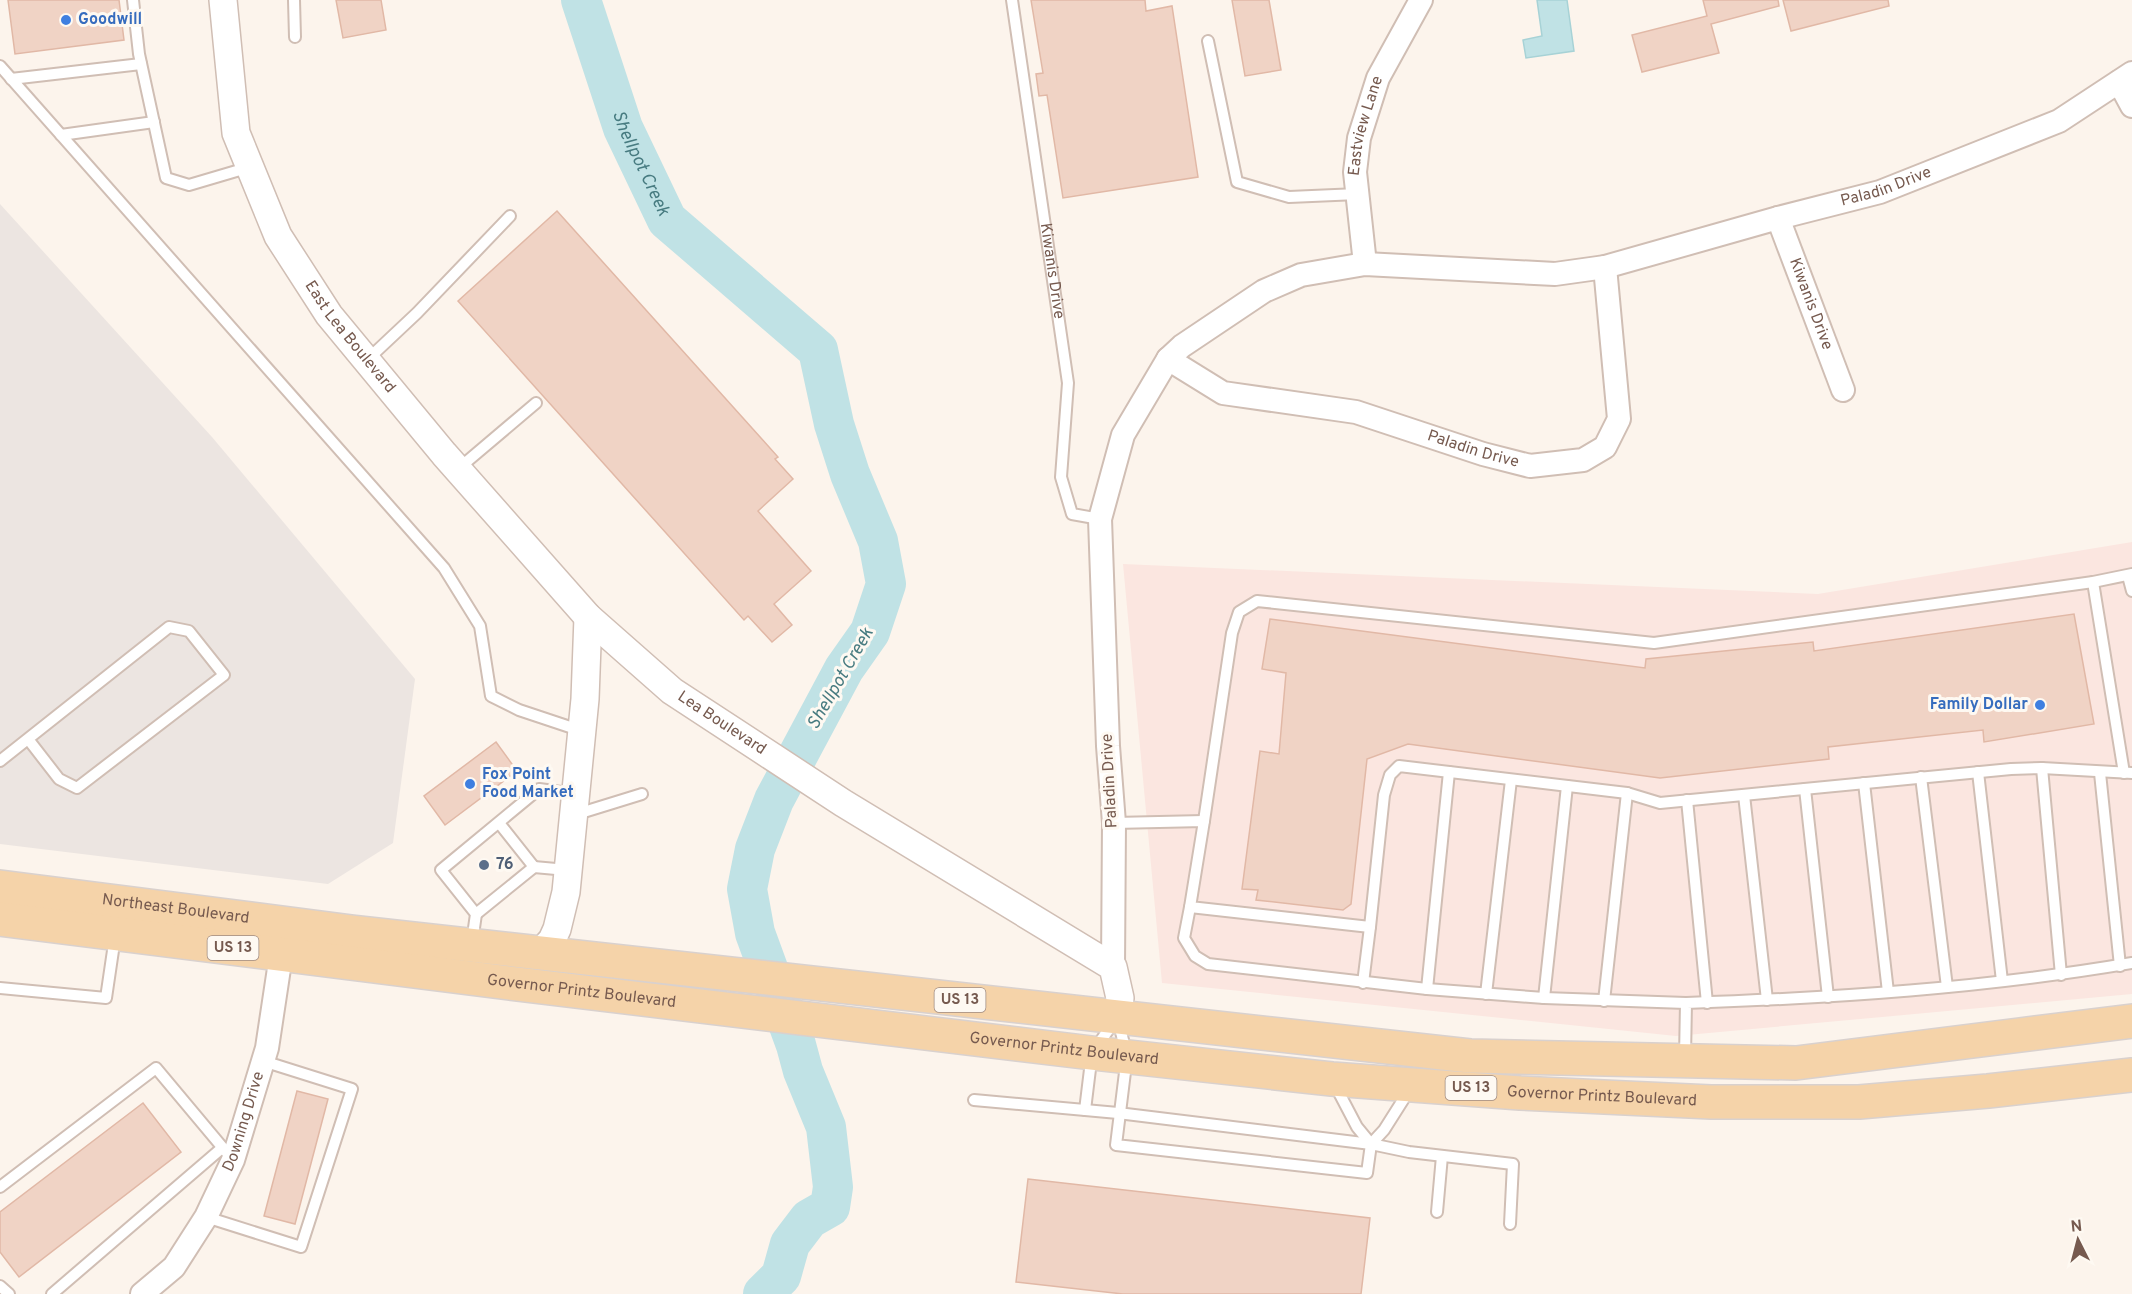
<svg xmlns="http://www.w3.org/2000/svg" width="2132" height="1294" font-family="Overpass,sans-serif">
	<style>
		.commercial { fill: #fbe6e0 }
		.industrial { fill: #ece5e1 }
		.water { fill: #c0e2e5; stroke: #a7d2d6; stroke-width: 1.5 }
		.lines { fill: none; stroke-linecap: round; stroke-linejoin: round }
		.river { stroke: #c0e2e5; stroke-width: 40 }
		.building { fill: #f0d3c5; stroke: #e1b8a6; stroke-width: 1.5 }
		.service-casing { stroke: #d0beb4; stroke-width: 14 }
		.minor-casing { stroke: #d0beb4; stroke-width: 26 }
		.tertiary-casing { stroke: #d0beb4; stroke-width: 30 }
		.primary-casing { stroke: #d9d1ce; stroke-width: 36 }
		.service { stroke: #fff; stroke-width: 10 }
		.minor { stroke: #fff; stroke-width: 22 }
		.tertiary { stroke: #fff; stroke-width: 27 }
		.primary { stroke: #f5d3a9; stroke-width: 33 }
		.shop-dot { fill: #3f7fe0; stroke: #fef9f2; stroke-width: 2 }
		.service-dot { fill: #5c6f8a; stroke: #fef9f2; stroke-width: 2 }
		.labels { text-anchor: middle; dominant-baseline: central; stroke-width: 6; stroke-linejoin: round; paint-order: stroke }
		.shield { fill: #fef9f2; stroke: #9f8a80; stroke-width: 1.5 }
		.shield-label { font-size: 15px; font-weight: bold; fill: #765a4f }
		.shop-label { font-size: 16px; font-weight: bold; fill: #366cbe; stroke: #fef9f2; text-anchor: start }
		.street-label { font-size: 16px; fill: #765a4f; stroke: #fef9f2 }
		.service-label { font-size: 16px; font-weight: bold; fill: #4e5e75; stroke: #fef9f2; text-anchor: start }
		.water-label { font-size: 18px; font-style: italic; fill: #477b80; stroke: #fef9f2 }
	</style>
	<rect width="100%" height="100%" fill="#fcf4ec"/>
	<path class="commercial" d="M 2132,542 L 2132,994 L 1676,1036 L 1162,983 L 1123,564 L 1818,594 Z"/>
	<path class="industrial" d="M 0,204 L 212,437 L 415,679 L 393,843 L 328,884 L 0,844 Z"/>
	<path class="water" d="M 1537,0 L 1567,0 L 1574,51 L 1526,58 L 1523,40 L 1542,36 Z"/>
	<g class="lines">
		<path class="river" id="s1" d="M 581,0 L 623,128 L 667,220 L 818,350 L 834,424 L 850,474 L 878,541 L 886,584 L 870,632 L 844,669 L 774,800 L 755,849 L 747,889 L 755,933 L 796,1045 L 803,1071 L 826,1127 L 833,1187 L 830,1207 L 809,1219 L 790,1244 L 781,1276 L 763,1294"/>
	</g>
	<g class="building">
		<path d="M 8,0 L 119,0 L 124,40 L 15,54 Z"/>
		<path d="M 336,0 L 381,0 L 386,30 L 343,38 Z"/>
		<path d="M 1031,0 L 1145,0 L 1146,11 L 1172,6 L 1198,177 L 1063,198 L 1047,95 L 1039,96 L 1036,74 L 1043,73 Z"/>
		<path d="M 1232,0 L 1269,0 L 1281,70 L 1245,76 Z"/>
		<path d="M 1703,0 L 1778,0 L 1779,6 L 1711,24 L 1719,53 L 1642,72 L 1632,35 L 1707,16 Z"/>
		<path d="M 1783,0 L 1888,0 L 1889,6 L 1791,31 Z"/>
		<path d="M 557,211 L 778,457 L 775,459 L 793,479 L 758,511 L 811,571 L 774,604 L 792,625 L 772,642 L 748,616 L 744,620 L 458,301 Z"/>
		<path d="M 2074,614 L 2094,724 L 1984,742 L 1983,730 L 1828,747 L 1829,759 L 1660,778 L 1408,744 L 1367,759 L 1351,904 L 1343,910 L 1256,900 L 1258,890 L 1242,889 L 1260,751 L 1279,754 L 1286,673 L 1262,669 L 1270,619 L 1645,668 L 1646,659 L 1813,642 L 1814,651 Z"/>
		<path d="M 496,742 L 517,771 L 445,825 L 424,796 Z"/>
		<path d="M 297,1091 L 328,1099 L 295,1224 L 264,1216 Z"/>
		<path d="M 143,1103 L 181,1152 L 19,1277 L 0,1252 L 0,1212 Z"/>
		<path d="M 1028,1179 L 1370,1218 L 1361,1294 L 1123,1294 L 1016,1282 Z"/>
	</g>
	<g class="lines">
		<defs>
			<g id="service">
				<path d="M 133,0 L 139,54 L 166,178 L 189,185 L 250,167"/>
				<path d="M 294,0 L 295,37"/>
				<path id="s2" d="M 1012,0 L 1068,383 L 1061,477 L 1072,514 L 1100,519"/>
				<path d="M 1208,41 L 1237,182 L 1289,197 L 1358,194"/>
				<path d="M 0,66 L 444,568 L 480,626 L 491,696 L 519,710 L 582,731"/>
				<path d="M 11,79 L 141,64"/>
				<path d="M 61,135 L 154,122"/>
				<path d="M 367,360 L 417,313 L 510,216"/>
				<path d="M 458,469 L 536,403"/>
				<path d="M 2128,576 L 2132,591"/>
				<path d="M 2093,582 L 2124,773"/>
				<path d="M 0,761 L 169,627 L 189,631 L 224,675 L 77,788 L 59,779 L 28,739"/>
				<path d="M 2042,768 L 2061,975"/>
				<path d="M 1978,772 L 2002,981"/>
				<path d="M 2100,773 L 2120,966"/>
				<path d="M 1921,777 L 1947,987"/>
				<path d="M 1864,783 L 1888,992"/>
				<path d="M 1805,789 L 1828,997"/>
				<path d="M 1744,795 L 1767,1000"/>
				<path d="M 1687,800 L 1707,1003"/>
				<path d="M 574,815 L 642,794"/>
				<path d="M 1204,821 L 1232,633 L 1239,612 L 1257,601 L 1654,643 L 2093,582 L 2132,574"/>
				<path d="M 1114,823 L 1204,821 L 1190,907 L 1370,927 L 1384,795 L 1390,775 L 1399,766 L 1627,793 L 1660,803 L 2011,769 L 2042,768 L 2132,773"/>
				<path d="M 534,867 L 567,870"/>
				<path d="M 1190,907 L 1184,938 L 1195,956 L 1208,964 L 1427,989 L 1544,998 L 1686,1003"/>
				<path d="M 476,914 L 534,867 L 499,823"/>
				<path d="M 472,942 L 476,914 L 441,870 L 539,789 L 576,794"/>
				<path d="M 1363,983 L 1370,927"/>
				<path d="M 0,988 L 106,998 L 115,937"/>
				<path d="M 1427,989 L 1449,772"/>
				<path d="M 1486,994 L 1511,780"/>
				<path d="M 1544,998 L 1567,786"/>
				<path d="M 1604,1001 L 1627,793"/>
				<path d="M 1118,1020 L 1127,1056 L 1116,1145 L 1367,1173 L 1371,1144 L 1384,1130 L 1410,1089"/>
				<path d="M 1685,1057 L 1686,1003 C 1835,998 1985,988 2132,963"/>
				<path d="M 1335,1085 L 1357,1127 L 1371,1144"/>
				<path d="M 974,1100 L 1118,1113 L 1371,1144 L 1409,1152 L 1513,1164 L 1510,1224"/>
				<path d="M 1085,1110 L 1092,1053 L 1114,1022"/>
				<path d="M 0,1187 L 156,1068 L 233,1160"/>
				<path d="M 1437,1212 L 1442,1156"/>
				<path d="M 206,1217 L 301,1247 L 352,1089 L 263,1061"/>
				<path d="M 0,1286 L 9,1294"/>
				<path d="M 52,1294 L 222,1148"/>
			</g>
			<g id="minor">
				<path d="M 2119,82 L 2132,106"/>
				<path id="s3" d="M 1778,218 L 1843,390"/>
				<path id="s4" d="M 1365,264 L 1355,172 L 1359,138 L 1378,78 L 1421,0"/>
				<path id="s5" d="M 1168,359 L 1223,393 L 1356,412 L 1483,454 L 1530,466 L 1583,460 L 1605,447 L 1619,419 L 1605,267"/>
				<path id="s6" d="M 1113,967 L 1114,823 L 1108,746 L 1100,519 L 1123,435 L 1168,359 L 1182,346 L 1264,291 L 1301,275 L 1365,264 L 1555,274 L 1605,267 L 1778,218 L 1880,192 L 2059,121 L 2132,73"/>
				<path id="s7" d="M 142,1294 L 174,1267 L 206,1217 L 233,1160 L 267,1048 L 283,942"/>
			</g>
			<g id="tertiary">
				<path id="s8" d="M 223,0 L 236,133 L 278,236 L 329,315 L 444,454 L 588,617 L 672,691 L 843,803 L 1113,967 L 1120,998 L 1117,1017"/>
				<path d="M 541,952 L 552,940 L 557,929 L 566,892 L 585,699 L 588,617"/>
			</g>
			<g id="primary">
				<path id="s9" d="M 0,887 L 352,932 L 1470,1056 L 1796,1063 L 2132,1021"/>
				<path id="s10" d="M 0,919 L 509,983 L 1092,1053 L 1332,1079 L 1520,1093 L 1711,1102 L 1859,1102 L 1988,1091 L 2132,1075"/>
			</g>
		</defs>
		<use href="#service" class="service-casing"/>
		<use href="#minor" class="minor-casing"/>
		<use href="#tertiary" class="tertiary-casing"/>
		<use href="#primary" class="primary-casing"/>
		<use href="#service" class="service"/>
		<use href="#minor" class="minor"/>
		<use href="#tertiary" class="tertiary"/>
		<use href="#primary" class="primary"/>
	</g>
	<g class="shop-dot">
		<circle cx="66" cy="20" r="6"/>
		<circle cx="2040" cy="705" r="6"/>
		<circle cx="470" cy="784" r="6"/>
	</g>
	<circle class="service-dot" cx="484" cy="865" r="6"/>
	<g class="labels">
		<g class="shield">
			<rect x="207.5" y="936" width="51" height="24" rx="4.5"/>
			<rect x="934.5" y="988" width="51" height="24" rx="4.5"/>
			<rect x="1445.5" y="1076" width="51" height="24" rx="4.5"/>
		</g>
		<g class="shield-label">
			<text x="233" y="948">US 13</text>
			<text x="960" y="1000">US 13</text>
			<text x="1471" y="1088">US 13</text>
		</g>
		<g class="shop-label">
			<text x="78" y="20">Goodwill</text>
			<text x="2028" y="705" text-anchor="end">Family Dollar</text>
			<text x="482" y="775">Fox Point<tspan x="482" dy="18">Food Market</tspan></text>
		</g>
		<g class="street-label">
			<text stroke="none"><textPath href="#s4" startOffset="140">Eastview Lane</textPath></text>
			<text stroke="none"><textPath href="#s6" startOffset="1380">Paladin Drive</textPath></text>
			<text stroke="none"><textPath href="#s2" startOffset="274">Kiwanis Drive</textPath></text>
			<text stroke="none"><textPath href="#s3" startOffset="92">Kiwanis Drive</textPath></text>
			<text stroke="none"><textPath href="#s8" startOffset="369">East Lea Boulevard</textPath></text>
			<text stroke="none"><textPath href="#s5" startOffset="322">Paladin Drive</textPath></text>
			<text stroke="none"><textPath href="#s8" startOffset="908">Lea Boulevard</textPath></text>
			<text transform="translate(1110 781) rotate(-93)">Paladin Drive</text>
			<text stroke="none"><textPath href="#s9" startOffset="177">Northeast Boulevard</textPath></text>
			<text stroke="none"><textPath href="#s10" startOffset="586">Governor Printz Boulevard</textPath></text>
			<text stroke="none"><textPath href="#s10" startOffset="1072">Governor Printz Boulevard</textPath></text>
			<text stroke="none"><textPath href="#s10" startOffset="1612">Governor Printz Boulevard</textPath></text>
			<text stroke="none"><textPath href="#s7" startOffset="204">Downing Drive</textPath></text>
		</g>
		<g class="service-label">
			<text x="496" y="865">76</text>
		</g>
		<g class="water-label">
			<text stroke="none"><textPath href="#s1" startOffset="174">Shellpot Creek</textPath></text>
			<text transform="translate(841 679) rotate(-60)">Shellpot Creek</text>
		</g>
	</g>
	<g transform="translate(2078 1240) rotate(354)" stroke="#fef9f2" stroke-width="4.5" paint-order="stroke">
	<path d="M0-4.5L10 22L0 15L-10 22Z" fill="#765a4f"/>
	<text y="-9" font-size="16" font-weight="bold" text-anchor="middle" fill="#765a4f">N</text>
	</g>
</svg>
